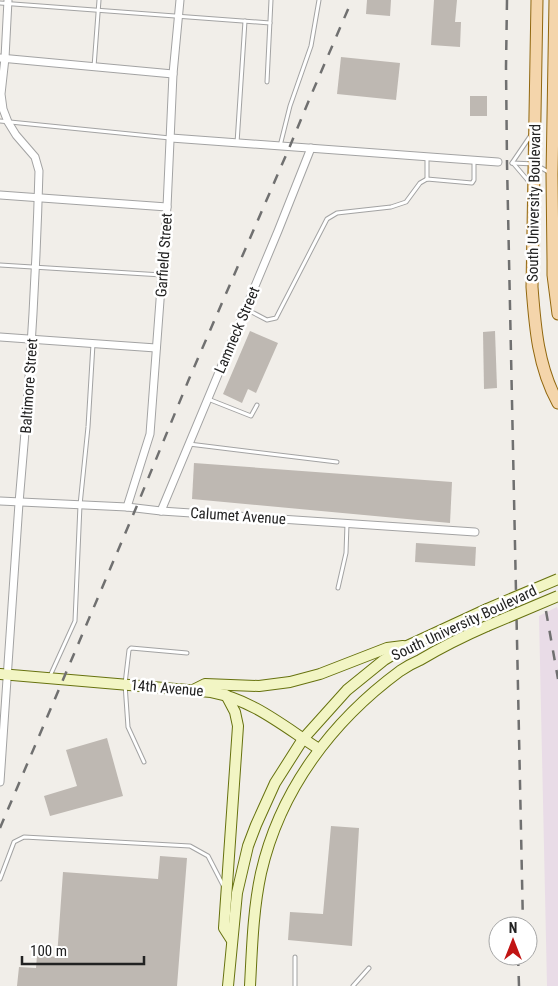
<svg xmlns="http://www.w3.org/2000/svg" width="558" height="986" font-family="'Roboto Condensed',sans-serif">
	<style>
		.industrial { fill: #e9dce7 }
		.building { fill: #beb8b2 }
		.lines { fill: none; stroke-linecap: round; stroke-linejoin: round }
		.lane-casing { stroke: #a3a3a3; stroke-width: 5 }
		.street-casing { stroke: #a3a3a3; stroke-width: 9 }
		.secondary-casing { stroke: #67720f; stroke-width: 12 }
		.primary-casing { stroke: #91670e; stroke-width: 13 }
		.lane { stroke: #fff; stroke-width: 3 }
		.street { stroke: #fff; stroke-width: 7 }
		.secondary { stroke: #f2f5c4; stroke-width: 10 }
		.primary { stroke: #f4d5ab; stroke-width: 11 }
		.rail { stroke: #707070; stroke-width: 2.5; stroke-dasharray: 10 10; stroke-linecap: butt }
		.secondary-bridge-casing { stroke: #67720f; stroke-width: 12; stroke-linecap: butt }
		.secondary-bridge { stroke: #f2f5c4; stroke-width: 10 }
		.labels { text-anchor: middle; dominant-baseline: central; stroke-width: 5; stroke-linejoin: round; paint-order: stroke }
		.street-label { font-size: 15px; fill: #222; stroke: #fff }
	</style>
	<rect width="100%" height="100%" fill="#f1eee9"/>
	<path class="industrial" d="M 557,607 L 558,610 L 558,986 L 547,986 L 539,616 Z"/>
	<g class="building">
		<path d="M 367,0 L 391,0 L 390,16 L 366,14 Z"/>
		<path d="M 434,0 L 457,0 L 455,22 L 461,22 L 460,47 L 431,45 Z"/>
		<path d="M 341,57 L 400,63 L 396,100 L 337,94 Z"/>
		<rect x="470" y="96" width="17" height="20"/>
		<path d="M 250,331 L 278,343 L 256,393 L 248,389 L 242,403 L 223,394 Z"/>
		<path d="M 495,331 L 497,388 L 484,389 L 483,332 Z"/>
		<path d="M 194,463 L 452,482 L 450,523 L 192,499 Z"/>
		<path d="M 416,543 L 476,547 L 475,566 L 415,562 Z"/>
		<path d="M 107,738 L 123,796 L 50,816 L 44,796 L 77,786 L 66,750 Z"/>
		<path d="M 331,826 L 359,828 L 352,946 L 288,940 L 290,912 L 323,914 Z"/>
		<path d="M 160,856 L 187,858 L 177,986 L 17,986 L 19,967 L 36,968 L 37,955 L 57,957 L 63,872 L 158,879 Z"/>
	</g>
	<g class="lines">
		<defs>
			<g id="lane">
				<path d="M 0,3 L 270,23"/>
				<path d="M 94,67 L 99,0"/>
				<path d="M 267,82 L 271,0"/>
				<path d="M 0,121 L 170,138"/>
				<path d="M 237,143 L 245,21"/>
				<path d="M 280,146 L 290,106 L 311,46 L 319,0"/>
				<path d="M 427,158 L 427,179"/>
				<path d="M 512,163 L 535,164 L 550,173"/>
				<path d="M 512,163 L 531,135"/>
				<path d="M 513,163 L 530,183"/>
				<path d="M 0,265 L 162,275"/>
				<path d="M 246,309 L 267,320 L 276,318 L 327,219 L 337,213 L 391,207 L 406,202 L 420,183 L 427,179 L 472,183 L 474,180 L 474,161"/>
				<path d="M 208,399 L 251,416 L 257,405"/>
				<path d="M 189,444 L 337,462"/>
				<path d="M 338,588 L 346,553 L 347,524"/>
				<path d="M 50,676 L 75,621 L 80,505 L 88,427 L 93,344"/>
				<path d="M 144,762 L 128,727 L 125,684 L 129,650 L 131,648 L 187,653"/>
				<path d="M 0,879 L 14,842 L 24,837 L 190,846 L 208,856 L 224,887"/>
				<path d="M 295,986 L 295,957"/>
				<path d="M 353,986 L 369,968"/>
			</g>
			<g id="street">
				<path d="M 0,58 L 173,74"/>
				<path d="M 171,138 L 498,162"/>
				<path d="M 0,195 L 167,207"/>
				<path d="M 0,337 L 156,348"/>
				<path d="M 0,501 L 127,507 L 161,511 L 475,532"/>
				<path d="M 127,507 L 150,434 L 167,207 L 173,74 L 180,0"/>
				<path d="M 161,511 L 278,231 L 311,148"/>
				<path d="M 0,782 C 6,689 12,596 19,503 C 29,392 36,282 39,171 L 35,157 L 16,135 L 8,122 L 3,109 L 1,94 L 5,58 L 8,0"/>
			</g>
			<g id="secondary">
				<path d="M 0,674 L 211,692 C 253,700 283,726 319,749"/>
				<path d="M 193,690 L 205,684 L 259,686 L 290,682 L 320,674 L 387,648 L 403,646"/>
				<path d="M 226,695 L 235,712 L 238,726 L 224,928 L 231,939"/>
				<path d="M 228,986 L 237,893 L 248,846 L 256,825 L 275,783 L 303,739 L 347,690 L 384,660 L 407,646 L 487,609"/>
				<path d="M 250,986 C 252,948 253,910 261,873 C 280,790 332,721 400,671 C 406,667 413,663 420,660 C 442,647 464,636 487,626"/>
			</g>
			<g id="primary">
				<path d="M 537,0 L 532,287 C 535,327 538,367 558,403"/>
				<path d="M 555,0 L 552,175 L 553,261 L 553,275 L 558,314"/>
			</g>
		</defs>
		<use href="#lane" class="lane-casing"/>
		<use href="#street" class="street-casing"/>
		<use href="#secondary" class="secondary-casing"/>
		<use href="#primary" class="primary-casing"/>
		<use href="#lane" class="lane"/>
		<use href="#street" class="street"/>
		<use href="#secondary" class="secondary"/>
		<use href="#primary" class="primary"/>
		<g class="rail">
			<path d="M 507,0 L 506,67 L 507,163 L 523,926"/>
			<path d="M 546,611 L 558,679"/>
			<path d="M 0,828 L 136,508 L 189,379 L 290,146 L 312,93 L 352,0"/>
			<path d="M 518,956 L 519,986"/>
		</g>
		<defs>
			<g id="secondary-bridge">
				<path d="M 487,609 L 558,579"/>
				<path d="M 487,626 L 558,596"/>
			</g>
		</defs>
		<use href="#secondary-bridge" class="secondary-bridge-casing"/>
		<use href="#secondary-bridge" class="secondary-bridge"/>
	</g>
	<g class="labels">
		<g class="street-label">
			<text transform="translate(534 203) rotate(-89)">South University Boulevard</text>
			<text transform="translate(164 255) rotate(-86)">Garfield Street</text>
			<text transform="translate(237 330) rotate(-67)">Lamneck Street</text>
			<text transform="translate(29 386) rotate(-86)">Baltimore Street</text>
			<text transform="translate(238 516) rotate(4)">Calumet Avenue</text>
			<text transform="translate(464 623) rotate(-25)">South University Boulevard</text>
			<text transform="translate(167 688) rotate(5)">14th Avenue</text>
		</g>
	</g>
	<g transform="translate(513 941)"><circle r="24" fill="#ffffff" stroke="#a7a7a7"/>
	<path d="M0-4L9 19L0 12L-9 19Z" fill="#c11413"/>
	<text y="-8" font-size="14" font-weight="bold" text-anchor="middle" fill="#222222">N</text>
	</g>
	<path d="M22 956v8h122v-8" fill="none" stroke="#222222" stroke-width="2.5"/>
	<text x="30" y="956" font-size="15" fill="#222222" stroke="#ffffff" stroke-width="4" paint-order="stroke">100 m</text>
</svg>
